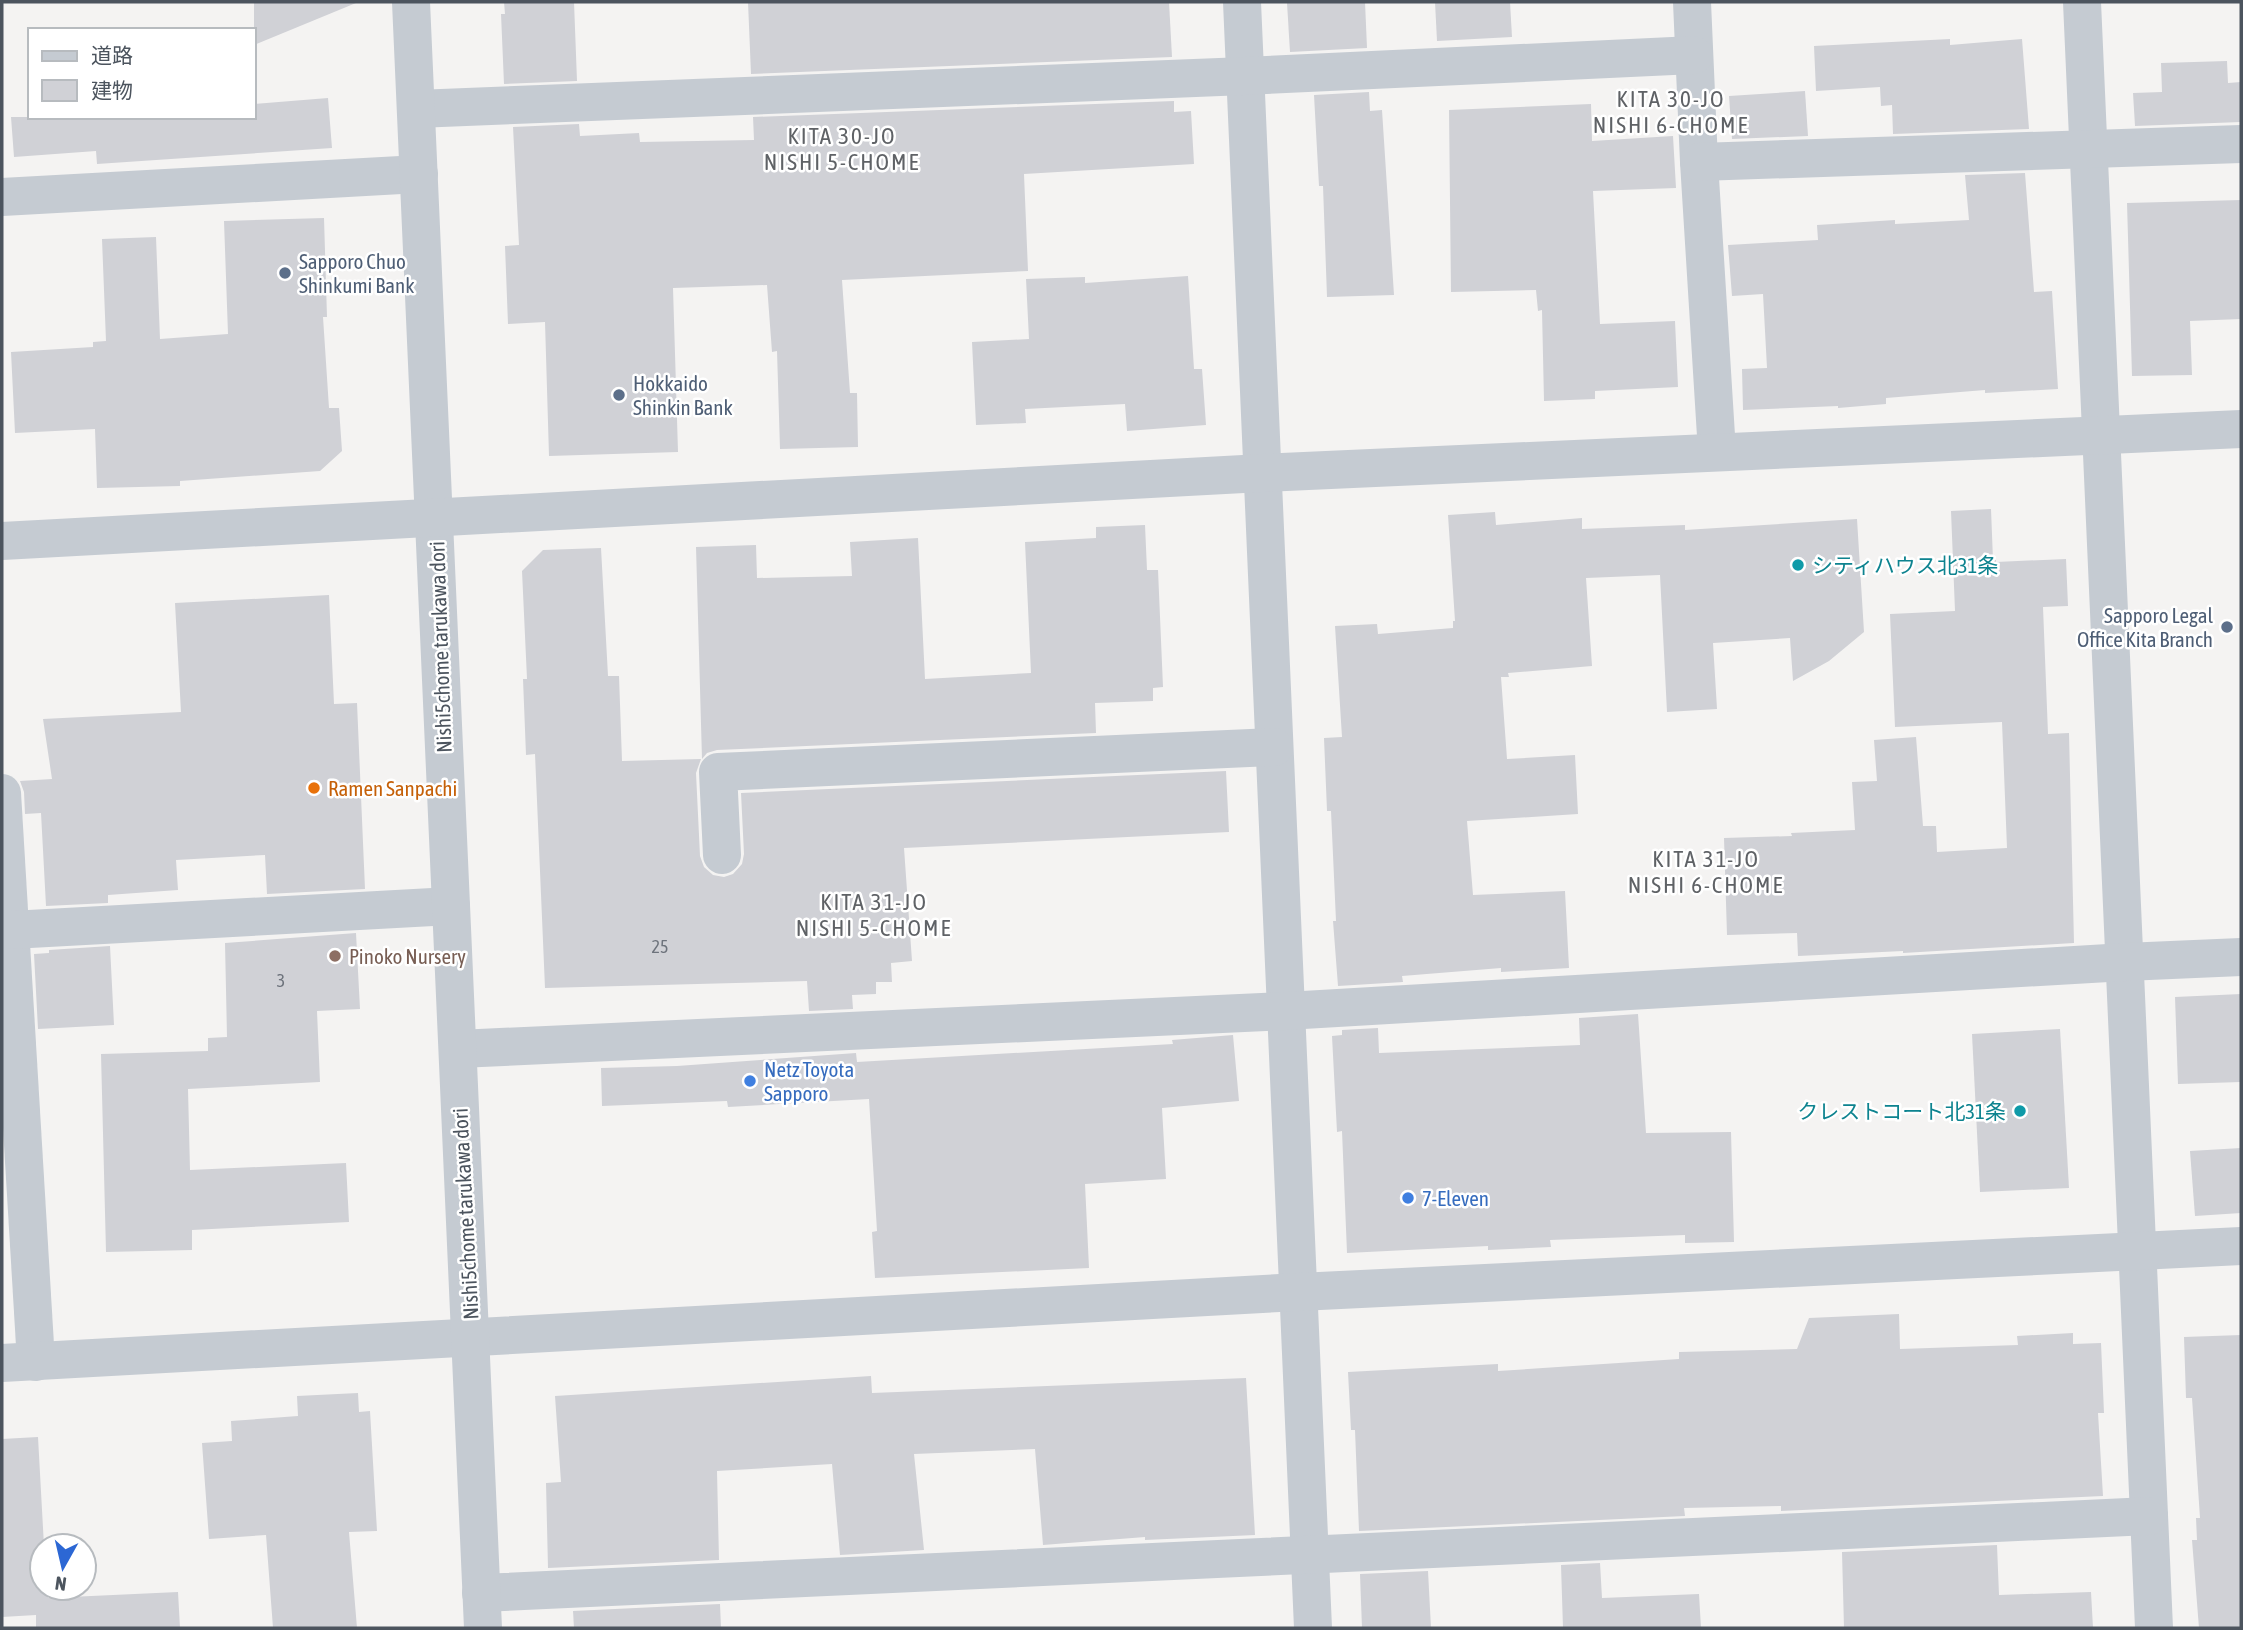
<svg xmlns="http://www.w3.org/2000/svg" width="2243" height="1630" font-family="'Asap Condensed','Noto Sans JP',sans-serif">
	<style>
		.building { fill: #d0d1d6 }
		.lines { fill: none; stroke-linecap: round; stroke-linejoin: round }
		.minor { stroke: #c5cbd2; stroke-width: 38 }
		.tertiary { stroke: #c5cbd2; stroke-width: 38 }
		.service-dot { fill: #5c6f8a; stroke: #fff; stroke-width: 2.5 }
		.culture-dot { fill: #0f9aa8; stroke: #fff; stroke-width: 2.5 }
		.food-dot { fill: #e8710a; stroke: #fff; stroke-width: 2.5 }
		.education-dot { fill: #8d6e63; stroke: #fff; stroke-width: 2.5 }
		.shop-dot { fill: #3f7fe0; stroke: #fff; stroke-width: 2.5 }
		.labels { text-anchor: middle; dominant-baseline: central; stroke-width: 5; stroke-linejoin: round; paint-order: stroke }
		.number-label { font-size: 18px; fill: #6d737c }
		.service-label { font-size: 21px; fill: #4e5e75; stroke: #fff; text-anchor: start }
		.culture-label { font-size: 21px; fill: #0d838f; stroke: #fff; text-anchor: start }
		.street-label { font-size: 21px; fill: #4c545e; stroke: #fff }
		.food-label { font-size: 21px; fill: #c56008; stroke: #fff; text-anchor: start }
		.education-label { font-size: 21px; fill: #785e54; stroke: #fff; text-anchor: start }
		.shop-label { font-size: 21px; fill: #366cbe; stroke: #fff; text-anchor: start }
		.neighbourhood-label { font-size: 23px; letter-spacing: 2px; fill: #5f6266; stroke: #fff }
	</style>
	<rect width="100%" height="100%" fill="#f4f3f2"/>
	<g class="building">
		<path d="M 254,2 L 356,2 L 356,3 L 254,45 Z"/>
		<path d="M 504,2 L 574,2 L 577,81 L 504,84 L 501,14 L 505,14 Z"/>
		<path d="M 748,2 L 1169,2 L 1172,57 L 751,74 Z"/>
		<path d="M 1315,2 L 1365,2 L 1367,48 L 1290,52 L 1287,3 Z"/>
		<path d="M 1435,2 L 1510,2 L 1512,37 L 1437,41 Z"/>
		<path d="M 1950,39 L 1950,45 L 2022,39 L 2029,129 L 1893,134 L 1892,105 L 1881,106 L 1880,87 L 1816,91 L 1814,46 Z"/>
		<path d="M 2227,61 L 2228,83 L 2241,82 L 2241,122 L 2135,126 L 2133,93 L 2162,92 L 2161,63 Z"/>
		<path d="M 1805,91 L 1808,136 L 1732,139 L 1729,96 Z"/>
		<path d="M 1369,92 L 1370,111 L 1382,110 L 1394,295 L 1327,297 L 1323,186 L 1319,186 L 1314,95 Z"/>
		<path d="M 328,98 L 332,148 L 97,164 L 96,151 L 14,157 L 11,117 L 254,117 L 254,104 Z"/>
		<path d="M 1174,101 L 1174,112 L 1191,111 L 1194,164 L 1024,174 L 1028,271 L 842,280 L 850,393 L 857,393 L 858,447 L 780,449 L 777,351 L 772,352 L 767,285 L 673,288 L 678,452 L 549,456 L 545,322 L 508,324 L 505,246 L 519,245 L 513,127 L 579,124 L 580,136 L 639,133 L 640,142 L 754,140 L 753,117 Z"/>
		<path d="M 1591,104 L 1592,141 L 1673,136 L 1676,188 L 1593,191 L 1600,324 L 1675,321 L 1678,387 L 1595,391 L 1595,399 L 1544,401 L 1542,310 L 1538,311 L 1536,290 L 1451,292 L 1449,110 Z"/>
		<path d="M 2025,173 L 2034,292 L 2052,291 L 2058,389 L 1985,393 L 1985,390 L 1886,398 L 1886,404 L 1838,408 L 1838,406 L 1743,410 L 1742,369 L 1767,368 L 1763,294 L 1732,296 L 1728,245 L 1818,240 L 1817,225 L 1895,220 L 1895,224 L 1969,220 L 1965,175 Z"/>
		<path d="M 2241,200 L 2241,319 L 2190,321 L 2192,375 L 2132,376 L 2127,203 Z"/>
		<path d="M 324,218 L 327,317 L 323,317 L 329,408 L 339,408 L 342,451 L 320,471 L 180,481 L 180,486 L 97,488 L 95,429 L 15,433 L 11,352 L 93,347 L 93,342 L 106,341 L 102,239 L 156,237 L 160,339 L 228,334 L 224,221 Z"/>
		<path d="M 1188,276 L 1194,369 L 1202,369 L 1206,425 L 1127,431 L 1125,404 L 1025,409 L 1026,423 L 976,425 L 972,342 L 1029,339 L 1026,279 L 1085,277 L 1085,283 Z"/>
		<path d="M 1991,509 L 1993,560 L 1996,560 L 1996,562 L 2066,559 L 2068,606 L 2043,607 L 2048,734 L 2069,733 L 2074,943 L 1903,953 L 1903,951 L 1798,956 L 1797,933 L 1727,935 L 1724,838 L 1792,836 L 1791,833 L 1855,830 L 1852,782 L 1877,781 L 1874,740 L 1916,737 L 1923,826 L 1936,826 L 1937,852 L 2007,848 L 2002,722 L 1895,727 L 1890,614 L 1955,611 L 1951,511 Z"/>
		<path d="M 1495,512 L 1496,525 L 1582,518 L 1582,529 L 1685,525 L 1685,530 L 1857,519 L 1864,632 L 1829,661 L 1793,681 L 1790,638 L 1713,643 L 1717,709 L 1667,712 L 1660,575 L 1586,578 L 1592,666 L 1508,673 L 1509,677 L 1501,677 L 1507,759 L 1575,755 L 1578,814 L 1467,821 L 1473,895 L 1565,891 L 1569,968 L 1501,972 L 1501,968 L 1402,976 L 1403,982 L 1338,986 L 1333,921 L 1336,921 L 1331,811 L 1327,811 L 1324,738 L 1342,737 L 1335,626 L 1377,624 L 1378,634 L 1453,628 L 1453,621 L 1455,621 L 1448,515 Z"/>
		<path d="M 1145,525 L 1147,570 L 1158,570 L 1163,687 L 1153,688 L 1153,701 L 1095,703 L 1096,733 L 717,750 L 707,753 L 702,759 L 696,547 L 756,545 L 757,578 L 852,576 L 850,542 L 918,538 L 925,679 L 1031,673 L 1025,542 L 1096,538 L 1096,527 Z"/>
		<path d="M 601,548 L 608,676 L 619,676 L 622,761 L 701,759 L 696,773 L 700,856 L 704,867 L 713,875 L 724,877 L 733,874 L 742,864 L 744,854 L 741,793 L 1226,771 L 1229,832 L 904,848 L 912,961 L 891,963 L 892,982 L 876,982 L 876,994 L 852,995 L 853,1009 L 809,1011 L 807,981 L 545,988 L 535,754 L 526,755 L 523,679 L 527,679 L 522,571 L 543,550 Z"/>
		<path d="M 329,595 L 334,704 L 357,703 L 365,889 L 267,894 L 265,855 L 176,860 L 178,890 L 108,895 L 108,903 L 46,906 L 41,813 L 25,814 L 24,792 L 20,781 L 52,779 L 43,719 L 181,712 L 175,603 Z"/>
		<path d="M 356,933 L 360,1009 L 317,1011 L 320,1082 L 188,1089 L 190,1170 L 346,1163 L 349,1222 L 192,1230 L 192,1250 L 106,1252 L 101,1054 L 208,1051 L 208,1038 L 227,1037 L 225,943 Z"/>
		<path d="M 110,946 L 114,1025 L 38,1029 L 34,954 L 49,953 L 49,950 Z"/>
		<path d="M 2241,994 L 2241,1082 L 2178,1084 L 2175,997 Z"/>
		<path d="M 1638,1014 L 1646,1133 L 1731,1132 L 1734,1242 L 1685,1243 L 1685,1235 L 1550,1240 L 1551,1247 L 1488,1250 L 1488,1246 L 1347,1253 L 1342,1131 L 1337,1132 L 1332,1036 L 1342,1035 L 1342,1030 L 1378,1028 L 1379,1053 L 1580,1045 L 1579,1018 Z"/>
		<path d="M 2060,1029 L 2069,1188 L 1980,1192 L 1972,1034 Z"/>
		<path d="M 1233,1035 L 1239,1101 L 1162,1108 L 1166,1179 L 1085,1184 L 1089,1268 L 875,1278 L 872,1232 L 877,1231 L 869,1099 L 728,1107 L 727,1101 L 602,1106 L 601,1068 L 677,1066 L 856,1053 L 857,1062 L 1173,1044 L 1172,1040 Z"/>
		<path d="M 2241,1148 L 2241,1213 L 2195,1216 L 2190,1151 Z"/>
		<path d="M 1899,1314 L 1900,1349 L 2018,1345 L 2017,1336 L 2073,1333 L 2073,1344 L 2101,1343 L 2104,1413 L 2098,1413 L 2103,1496 L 1781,1511 L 1781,1506 L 1684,1508 L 1685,1516 L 1359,1531 L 1355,1430 L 1351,1430 L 1348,1372 L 1498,1364 L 1498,1371 L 1679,1359 L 1679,1352 L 1797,1349 L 1809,1318 Z"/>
		<path d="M 2241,1335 L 2241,1628 L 2199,1628 L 2192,1540 L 2197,1540 L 2196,1518 L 2200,1518 L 2192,1398 L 2186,1398 L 2184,1337 Z"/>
		<path d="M 871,1376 L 872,1393 L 1246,1378 L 1255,1535 L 1145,1540 L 1145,1537 L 1043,1545 L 1035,1449 L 914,1454 L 924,1550 L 840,1555 L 832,1464 L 717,1471 L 719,1560 L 548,1568 L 546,1483 L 561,1482 L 555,1396 Z"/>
		<path d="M 358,1393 L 359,1412 L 370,1411 L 377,1531 L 349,1532 L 357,1628 L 273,1628 L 266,1535 L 209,1539 L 202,1443 L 232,1441 L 231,1421 L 298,1416 L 297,1396 Z"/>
		<path d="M 38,1437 L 44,1546 L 42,1546 L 42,1588 L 47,1588 L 48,1598 L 178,1592 L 180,1628 L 36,1628 L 36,1615 L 2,1617 L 2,1439 Z"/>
		<path d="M 1997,1545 L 1999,1595 L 2091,1592 L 2093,1628 L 1844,1628 L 1842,1552 Z"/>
		<path d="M 1600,1563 L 1602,1598 L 1699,1594 L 1701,1628 L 1563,1628 L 1561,1565 Z"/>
		<path d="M 1428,1571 L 1431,1628 L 1362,1628 L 1360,1574 Z"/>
		<path d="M 720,1604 L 721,1628 L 574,1628 L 573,1611 Z"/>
	</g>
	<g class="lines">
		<g class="minor">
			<path d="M 1242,2 L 1313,1628"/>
			<path d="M 1692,2 L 1699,162 L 1717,452"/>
			<path d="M 2082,2 L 2154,1628"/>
			<path d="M 416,109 L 1245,76 L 1694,55"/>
			<path d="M 1699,162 L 2241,144"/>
			<path d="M 2,197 L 419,174"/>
			<path d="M 2,793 L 36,1362"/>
			<path d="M 722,855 L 718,772 L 1274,747"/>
			<path d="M 11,930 L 451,906"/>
			<path d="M 458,1049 L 1286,1011 L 2125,962 L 2241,957"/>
			<path d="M 2,1363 L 1299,1292 L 2241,1246"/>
			<path d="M 481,1593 L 2149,1516"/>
		</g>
		<g class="tertiary">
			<path d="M 411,2 L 483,1628"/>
			<path d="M 2,541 L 1262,473 L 2241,429"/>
		</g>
	</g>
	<g class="service-dot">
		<circle cx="285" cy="273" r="7"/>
		<circle cx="619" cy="395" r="7"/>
		<circle cx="2227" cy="627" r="7"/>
	</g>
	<g class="culture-dot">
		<circle cx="1798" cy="565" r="7"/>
		<circle cx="2020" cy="1111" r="7"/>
	</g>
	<circle class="food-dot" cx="314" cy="788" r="7"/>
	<circle class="education-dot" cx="335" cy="956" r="7"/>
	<g class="shop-dot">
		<circle cx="750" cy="1081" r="7"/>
		<circle cx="1408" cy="1198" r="7"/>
	</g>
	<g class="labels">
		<g class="number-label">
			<text x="660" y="946">25</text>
			<text x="281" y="980">3</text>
		</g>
		<g class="service-label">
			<text x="299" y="261">Sapporo Chuo<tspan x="299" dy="24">Shinkumi Bank</tspan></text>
			<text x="633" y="383">Hokkaido<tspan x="633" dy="24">Shinkin Bank</tspan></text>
			<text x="2213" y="615" text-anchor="end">Sapporo Legal<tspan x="2213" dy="24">Office Kita Branch</tspan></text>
		</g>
		<g class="culture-label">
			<text x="1812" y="565">シティハウス北31条</text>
			<text x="2006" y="1111" text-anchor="end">クレストコート北31条</text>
		</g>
		<g class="street-label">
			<text transform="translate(440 647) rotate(-92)">Nishi5chome tarukawa dori</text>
			<text transform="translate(465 1214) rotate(-93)">Nishi5chome tarukawa dori</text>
		</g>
		<g class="food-label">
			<text x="328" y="788">Ramen Sanpachi</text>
		</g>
		<g class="education-label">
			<text x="349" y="956">Pinoko Nursery</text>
		</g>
		<g class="shop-label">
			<text x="764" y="1069">Netz Toyota<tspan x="764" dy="24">Sapporo</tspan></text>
			<text x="1422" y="1198">7-Eleven</text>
		</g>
		<g class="neighbourhood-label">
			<text x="1671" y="99">KITA 30-JO<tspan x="1671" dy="26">NISHI 6-CHOME</tspan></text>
			<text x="842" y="136">KITA 30-JO<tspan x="842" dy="26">NISHI 5-CHOME</tspan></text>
			<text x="1706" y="859">KITA 31-JO<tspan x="1706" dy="26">NISHI 6-CHOME</tspan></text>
			<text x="874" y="902">KITA 31-JO<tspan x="874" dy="26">NISHI 5-CHOME</tspan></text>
		</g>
	</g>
	<rect width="2243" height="1630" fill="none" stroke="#4c545e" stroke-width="7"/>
	<rect x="28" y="28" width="228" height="91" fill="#ffffff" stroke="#b7bbbf" stroke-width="2"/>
	<rect x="42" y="51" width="35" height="10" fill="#c5cbd2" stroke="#b7bbbf" stroke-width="2"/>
	<text x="91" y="63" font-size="21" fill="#4c545e">道路</text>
	<rect x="42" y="80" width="35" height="21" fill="#d0d1d6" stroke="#b7bbbf" stroke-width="2"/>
	<text x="91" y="98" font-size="21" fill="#4c545e">建物</text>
	<g transform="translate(63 1567) rotate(188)"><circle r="33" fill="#ffffff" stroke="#b7bbbf" stroke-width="2"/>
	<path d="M0-5L12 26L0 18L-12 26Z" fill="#2c67d4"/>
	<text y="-10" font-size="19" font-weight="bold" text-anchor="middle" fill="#4c545e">N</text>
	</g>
</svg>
